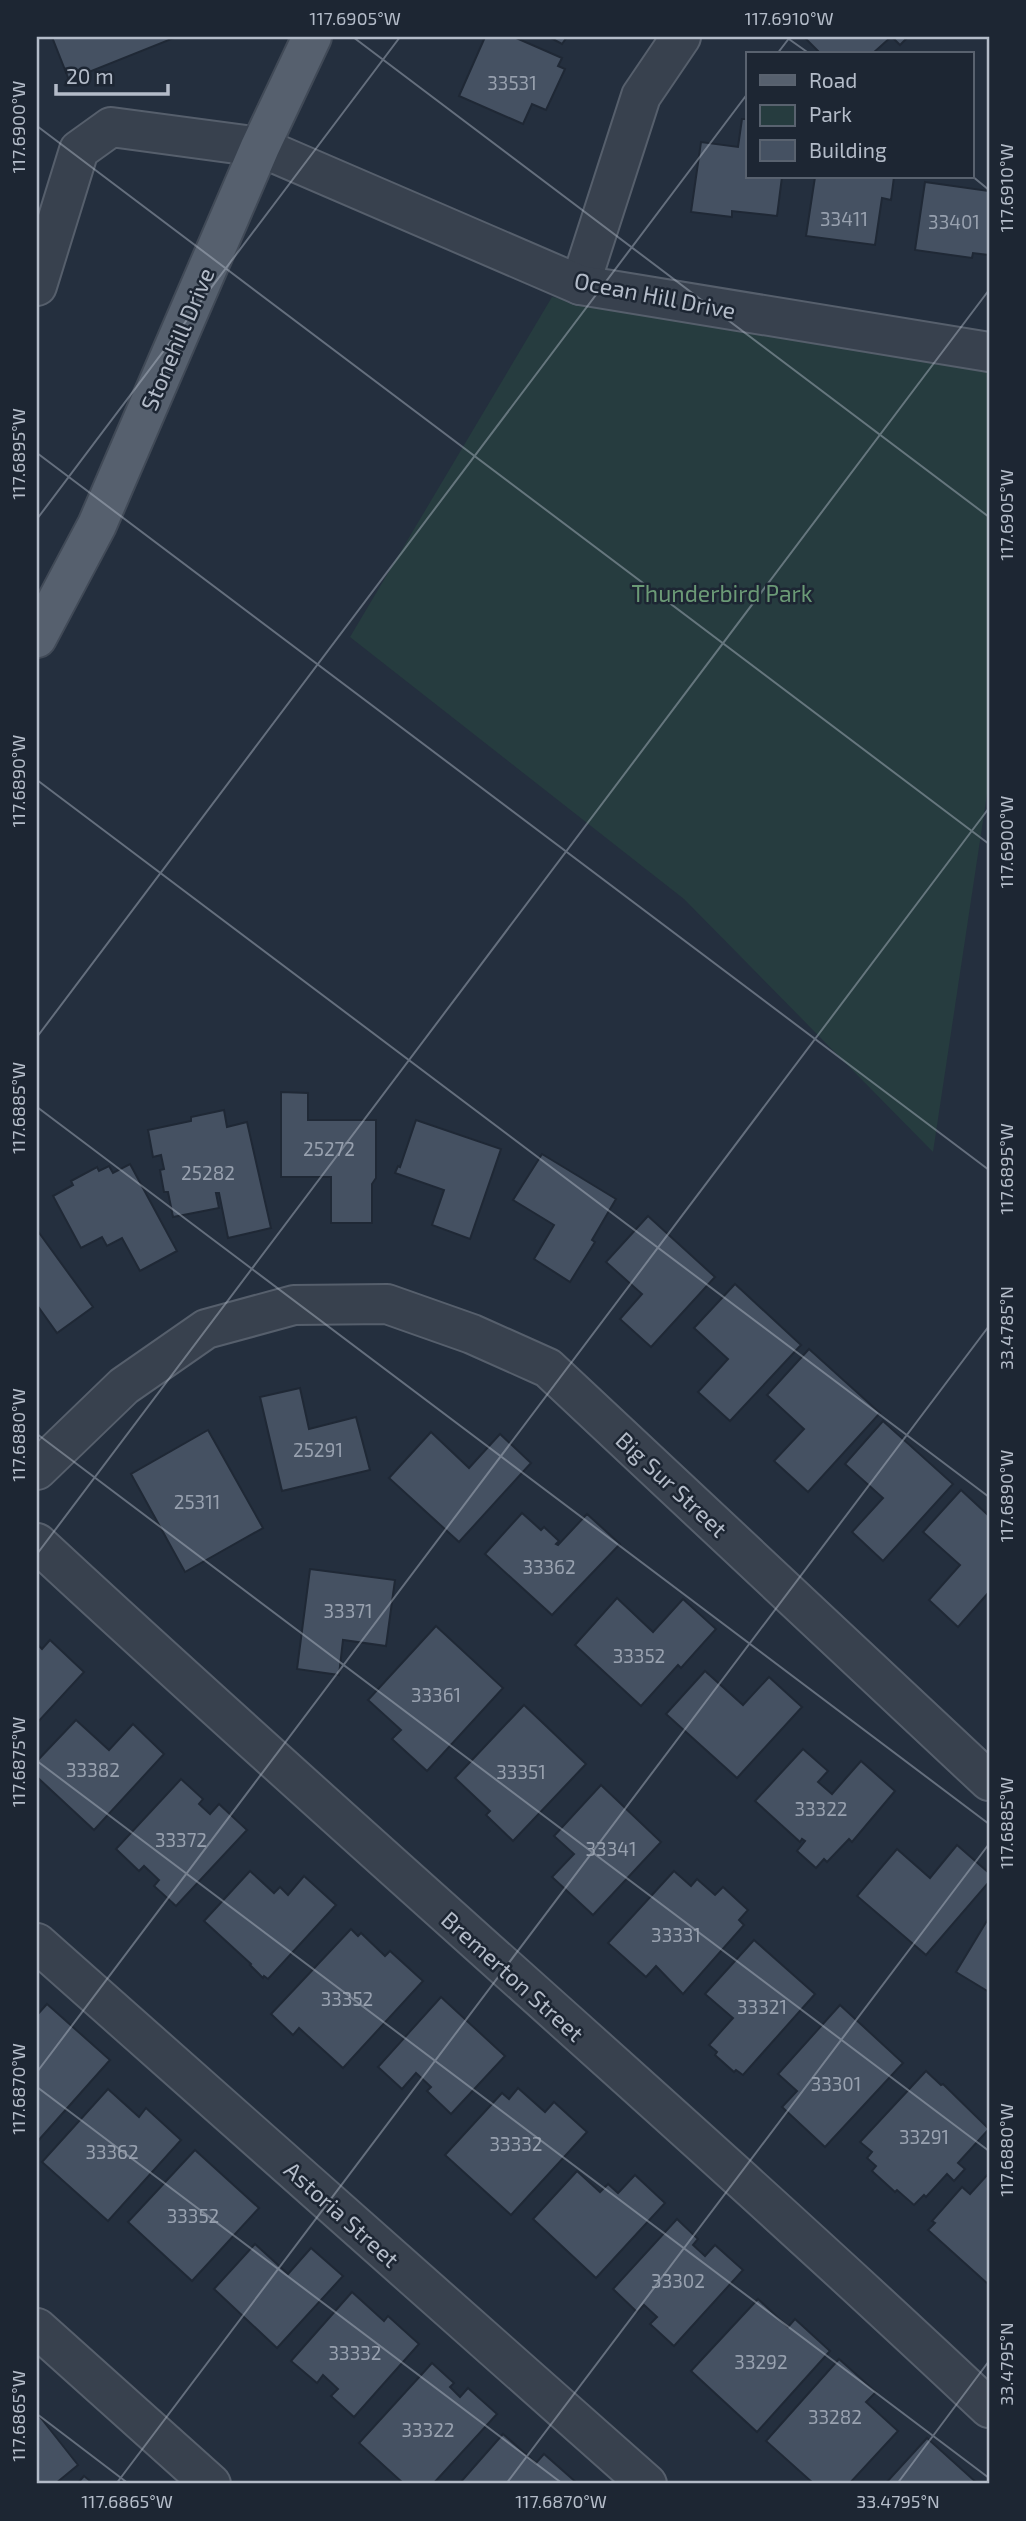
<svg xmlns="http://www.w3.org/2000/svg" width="1026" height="2521" font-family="'Exo 2',sans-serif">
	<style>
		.green { fill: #263c3f }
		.building { fill: #455162; stroke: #1f2835; stroke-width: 2 }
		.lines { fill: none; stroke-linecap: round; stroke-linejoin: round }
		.minor-casing { stroke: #565f6c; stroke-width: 42 }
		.major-casing { stroke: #414a57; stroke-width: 42 }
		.minor { stroke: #38414e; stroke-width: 38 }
		.major { stroke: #56606e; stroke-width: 38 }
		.ticks { fill: none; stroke: #b4bcc9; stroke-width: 2; stroke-opacity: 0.45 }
		.labels { text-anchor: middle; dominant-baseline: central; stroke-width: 5; stroke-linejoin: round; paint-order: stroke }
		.number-label { font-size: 19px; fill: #98a1af }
		.street-label { font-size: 23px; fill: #b4bcc9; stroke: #1d2633 }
		.park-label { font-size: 23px; fill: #6b9a76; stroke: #1d2633 }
		.neatline { fill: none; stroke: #b4bcc9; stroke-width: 2.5 }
		.ticks-label { font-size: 18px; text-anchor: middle; fill: #b4bcc9 }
	</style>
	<rect width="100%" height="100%" fill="#242f3e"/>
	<path class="green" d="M 552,297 L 989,370 L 989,781 L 933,1152 L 684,899 L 350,637 Z"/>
	<g class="building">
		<path d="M 52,37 L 173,37 L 174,38 L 69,80 Z"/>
		<path d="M 485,37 L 514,37 L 562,58 L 558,66 L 565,69 L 546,110 L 532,104 L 523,124 L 459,96 Z"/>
		<path d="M 549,37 L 567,37 L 562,44 Z"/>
		<path d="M 804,37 L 891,37 L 872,54 L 821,54 Z"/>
		<path d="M 892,37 L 908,37 L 900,45 Z"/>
		<path d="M 742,119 L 748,119 L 748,177 L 782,177 L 777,216 L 732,211 L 732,217 L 691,212 L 701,142 L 738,147 Z"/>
		<path d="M 815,177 L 894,177 L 891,200 L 882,198 L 875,245 L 806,236 Z"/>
		<path d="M 925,182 L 989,191 L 989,255 L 973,253 L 972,258 L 915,250 Z"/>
		<path d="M 281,1092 L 308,1093 L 308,1120 L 376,1120 L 376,1178 L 372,1184 L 372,1223 L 331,1223 L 331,1177 L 281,1177 Z"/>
		<path d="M 224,1110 L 227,1127 L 247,1122 L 271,1228 L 228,1238 L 219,1193 L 216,1193 L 219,1208 L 173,1217 L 168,1192 L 164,1192 L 160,1170 L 164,1169 L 161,1155 L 153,1157 L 148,1130 L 191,1121 L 191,1117 Z"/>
		<path d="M 416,1120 L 501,1149 L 470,1239 L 432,1225 L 444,1190 L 395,1173 L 398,1166 L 400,1167 Z"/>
		<path d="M 542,1154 L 616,1199 L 592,1240 L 595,1242 L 570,1282 L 534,1259 L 554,1225 L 513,1200 Z"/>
		<path d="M 130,1164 L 177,1251 L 140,1271 L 122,1238 L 107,1246 L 102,1237 L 81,1248 L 53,1196 L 73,1185 L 71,1181 L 97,1167 L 99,1171 L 109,1166 L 113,1173 Z"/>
		<path d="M 648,1216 L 715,1277 L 651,1347 L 620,1319 L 642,1294 L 606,1262 Z"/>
		<path d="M 37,1230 L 93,1307 L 57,1333 L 37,1305 Z"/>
		<path d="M 735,1284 L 801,1345 L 730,1421 L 698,1392 L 728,1359 L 694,1328 Z"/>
		<path d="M 809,1349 L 880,1413 L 808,1492 L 774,1461 L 804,1429 L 767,1395 Z"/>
		<path d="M 300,1388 L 309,1429 L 356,1417 L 370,1470 L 282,1491 L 260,1397 Z"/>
		<path d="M 883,1421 L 953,1484 L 883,1561 L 852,1532 L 883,1498 L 845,1464 Z"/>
		<path d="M 208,1430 L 263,1528 L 185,1572 L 131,1474 Z"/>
		<path d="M 431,1432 L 469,1468 L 500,1434 L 531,1463 L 459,1542 L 389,1478 Z"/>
		<path d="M 961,1490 L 989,1516 L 989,1592 L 958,1627 L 929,1600 L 960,1565 L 923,1532 Z"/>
		<path d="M 522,1513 L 541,1530 L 544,1527 L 559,1541 L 556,1544 L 558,1545 L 587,1514 L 620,1544 L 552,1615 L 485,1554 Z"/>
		<path d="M 310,1569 L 395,1580 L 386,1646 L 343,1640 L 339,1675 L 297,1669 Z"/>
		<path d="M 617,1598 L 653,1632 L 683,1599 L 716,1629 L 681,1668 L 678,1665 L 641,1706 L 575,1645 Z"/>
		<path d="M 436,1626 L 503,1688 L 427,1771 L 392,1739 L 401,1730 L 368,1700 Z"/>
		<path d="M 50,1640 L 84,1672 L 37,1723 L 37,1644 L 42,1649 Z"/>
		<path d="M 705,1671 L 743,1705 L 769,1677 L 802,1707 L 737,1778 L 666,1714 Z"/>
		<path d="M 524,1705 L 586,1764 L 513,1841 L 486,1815 L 490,1811 L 455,1778 Z"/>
		<path d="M 76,1720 L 109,1750 L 133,1724 L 164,1754 L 94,1830 L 37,1777 L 37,1761 Z"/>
		<path d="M 803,1749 L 828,1771 L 818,1782 L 832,1794 L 861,1761 L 895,1791 L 852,1842 L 849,1839 L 827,1862 L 824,1859 L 816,1868 L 797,1851 L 805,1841 L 802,1839 L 800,1842 L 755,1801 Z"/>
		<path d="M 181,1779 L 203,1799 L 199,1804 L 210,1814 L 219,1804 L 247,1830 L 176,1906 L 154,1886 L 159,1880 L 144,1866 L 139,1871 L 116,1849 Z"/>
		<path d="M 601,1785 L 661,1842 L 593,1915 L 552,1877 L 574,1854 L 554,1836 Z"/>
		<path d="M 957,1845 L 989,1873 L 989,1882 L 926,1955 L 857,1896 L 897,1849 L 930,1878 Z"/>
		<path d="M 250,1871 L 274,1893 L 280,1887 L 288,1895 L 304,1876 L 336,1905 L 268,1979 L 264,1976 L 263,1978 L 250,1965 L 251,1964 L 204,1921 Z"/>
		<path d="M 674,1871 L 691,1886 L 697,1879 L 715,1895 L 723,1887 L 748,1910 L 739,1920 L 744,1925 L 683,1994 L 656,1966 L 646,1977 L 608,1943 Z"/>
		<path d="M 988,1919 L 989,1920 L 989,1992 L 956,1972 Z"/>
		<path d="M 351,1929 L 358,1936 L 361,1933 L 385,1956 L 390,1951 L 423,1981 L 343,2068 L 299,2028 L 293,2035 L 271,2014 Z"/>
		<path d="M 754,1940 L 815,1994 L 743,2075 L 736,2070 L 734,2072 L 715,2055 L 717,2052 L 709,2045 L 733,2018 L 705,1994 Z"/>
		<path d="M 441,1997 L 505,2056 L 451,2114 L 427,2091 L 431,2087 L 416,2073 L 402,2089 L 378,2067 Z"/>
		<path d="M 47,2004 L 110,2060 L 37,2142 L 37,2015 Z"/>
		<path d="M 840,2005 L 903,2063 L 825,2147 L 782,2107 L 797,2091 L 778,2074 Z"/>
		<path d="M 926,2071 L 941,2085 L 943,2084 L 989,2129 L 958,2163 L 965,2169 L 954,2181 L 947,2174 L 926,2197 L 924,2195 L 914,2205 L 897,2190 L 895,2192 L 872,2171 L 876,2166 L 867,2158 L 872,2152 L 860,2142 Z"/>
		<path d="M 518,2088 L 545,2112 L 554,2102 L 587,2132 L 511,2215 L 445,2155 L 502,2093 L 509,2099 Z"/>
		<path d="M 108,2089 L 139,2117 L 146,2108 L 181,2140 L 108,2221 L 42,2162 Z"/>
		<path d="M 195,2150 L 259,2208 L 192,2281 L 128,2222 Z"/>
		<path d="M 577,2171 L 600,2192 L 608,2184 L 618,2193 L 635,2175 L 665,2203 L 596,2278 L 533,2219 Z"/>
		<path d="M 989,2173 L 989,2285 L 928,2230 L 935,2223 L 932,2221 L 962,2187 L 970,2194 Z"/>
		<path d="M 677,2219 L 698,2239 L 693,2245 L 705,2256 L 715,2245 L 743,2270 L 674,2346 L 650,2324 L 657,2317 L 644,2305 L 637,2312 L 613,2289 Z"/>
		<path d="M 255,2244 L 288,2274 L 311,2248 L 343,2276 L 277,2348 L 214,2289 Z"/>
		<path d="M 352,2292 L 384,2321 L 388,2316 L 419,2344 L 354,2417 L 331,2396 L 338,2389 L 323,2375 L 317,2383 L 291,2361 Z"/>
		<path d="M 758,2299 L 788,2327 L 795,2319 L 830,2351 L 757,2432 L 691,2371 Z"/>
		<path d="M 839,2359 L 876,2392 L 866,2402 L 898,2431 L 849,2484 L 814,2484 L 766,2441 Z"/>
		<path d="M 432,2363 L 454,2383 L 450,2387 L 460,2397 L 468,2388 L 497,2414 L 433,2484 L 404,2484 L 359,2443 Z"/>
		<path d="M 37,2413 L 78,2465 L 55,2484 L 37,2484 Z"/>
		<path d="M 503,2434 L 536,2463 L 544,2454 L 578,2484 L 459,2484 Z"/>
		<path d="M 927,2438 L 978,2484 L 885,2484 Z"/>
		<path d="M 84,2476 L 94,2484 L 77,2484 Z"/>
	</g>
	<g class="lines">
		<defs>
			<g id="minor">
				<path d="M 580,285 L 641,96 L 681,37"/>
				<path d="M 37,286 L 79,150 L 111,127 L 260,147 L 580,285 L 989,352"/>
				<path d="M 37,1470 L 124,1386 L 206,1329 L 294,1305 L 387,1304 L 472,1334 L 548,1368 L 989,1781"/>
				<path d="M 37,1543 C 351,1835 677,2114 989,2408"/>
				<path d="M 37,1943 L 647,2484"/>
				<path d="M 37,2328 L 211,2484"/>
			</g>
			<path id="major" d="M 37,638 L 97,525 L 260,147 L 312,37"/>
		</defs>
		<use href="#minor" class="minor-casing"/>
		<use href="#major" class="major-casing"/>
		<use href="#minor" class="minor"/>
		<use href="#major" class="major"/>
	</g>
	<path class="ticks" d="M 353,37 L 989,517M 786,37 L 810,54M 777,54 L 790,37M 37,126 L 989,844M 972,176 L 989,190M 37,453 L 989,1170M 37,519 L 400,37M 37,780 L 989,1497M 37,1037 L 748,93M 37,1107 L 989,1824M 37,1434 L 989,2151M 37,1554 L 989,290M 37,1761 L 989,2478M 37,2072 L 989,808M 37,2087 L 563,2484M 37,2414 L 129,2484M 116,2484 L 989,1326M 506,2484 L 989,1844M 897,2484 L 989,2361"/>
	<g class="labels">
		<g class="number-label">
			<text x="512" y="82">33531</text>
			<text x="844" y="218">33411</text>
			<text x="954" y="221">33401</text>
			<text x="329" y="1148">25272</text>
			<text x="208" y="1172">25282</text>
			<text x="318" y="1449">25291</text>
			<text x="197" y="1501">25311</text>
			<text x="549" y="1566">33362</text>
			<text x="348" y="1610">33371</text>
			<text x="639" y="1655">33352</text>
			<text x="436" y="1694">33361</text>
			<text x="93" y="1769">33382</text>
			<text x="521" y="1771">33351</text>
			<text x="821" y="1808">33322</text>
			<text x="181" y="1839">33372</text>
			<text x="611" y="1848">33341</text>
			<text x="676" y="1934">33331</text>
			<text x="347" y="1998">33352</text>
			<text x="762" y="2006">33321</text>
			<text x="836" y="2083">33301</text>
			<text x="924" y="2136">33291</text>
			<text x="516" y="2143">33332</text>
			<text x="112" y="2151">33362</text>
			<text x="193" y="2215">33352</text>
			<text x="678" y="2280">33302</text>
			<text x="355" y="2352">33332</text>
			<text x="761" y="2361">33292</text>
			<text x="835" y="2416">33282</text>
			<text x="428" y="2429">33322</text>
		</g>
		<g class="street-label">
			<text transform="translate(655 295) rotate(11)">Ocean Hill Drive</text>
			<text transform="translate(177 339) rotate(-67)">Stonehill Drive</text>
			<text transform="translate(672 1484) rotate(43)">Big Sur Street</text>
			<text transform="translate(513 1976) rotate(42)">Bremerton Street</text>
			<text transform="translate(342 2214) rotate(42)">Astoria Street</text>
		</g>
		<g class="park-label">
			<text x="722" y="593">Thunderbird Park</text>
		</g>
	</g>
	<rect width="1026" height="2521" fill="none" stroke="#1d2633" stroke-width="77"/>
	<rect x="746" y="52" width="228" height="126" fill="#1d2633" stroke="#59626f" stroke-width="2"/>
	<rect x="760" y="75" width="35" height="10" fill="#56606e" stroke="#59626f" stroke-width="2"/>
	<text x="809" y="88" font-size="21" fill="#b4bcc9">Road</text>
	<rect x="760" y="105" width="35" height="21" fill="#263c3f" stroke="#59626f" stroke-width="2"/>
	<text x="809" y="122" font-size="21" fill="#b4bcc9">Park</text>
	<rect x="760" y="140" width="35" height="21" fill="#455162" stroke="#59626f" stroke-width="2"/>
	<text x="809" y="158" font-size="21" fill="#b4bcc9">Building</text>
	<path d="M56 84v10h112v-10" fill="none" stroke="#b4bcc9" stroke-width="3.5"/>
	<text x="66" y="84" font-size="21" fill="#b4bcc9" stroke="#1d2633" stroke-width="5" paint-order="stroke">20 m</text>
	<rect x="38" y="38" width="950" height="2444" class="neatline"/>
	<g class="ticks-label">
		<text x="355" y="25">117.6905°W</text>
		<text x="789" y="25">117.6910°W</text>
		<text transform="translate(19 127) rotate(-90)" y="6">117.6900°W</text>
		<text transform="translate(1007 188) rotate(-90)" y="6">117.6910°W</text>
		<text transform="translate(19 454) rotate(-90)" y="6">117.6895°W</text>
		<text transform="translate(1007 515) rotate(-90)" y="6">117.6905°W</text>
		<text transform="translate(19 781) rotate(-90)" y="6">117.6890°W</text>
		<text transform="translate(1007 842) rotate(-90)" y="6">117.6900°W</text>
		<text transform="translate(19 1108) rotate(-90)" y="6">117.6885°W</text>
		<text transform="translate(1007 1169) rotate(-90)" y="6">117.6895°W</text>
		<text transform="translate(1007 1328) rotate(-90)" y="6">33.4785°N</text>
		<text transform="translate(19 1435) rotate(-90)" y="6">117.6880°W</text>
		<text transform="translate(1007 1496) rotate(-90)" y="6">117.6890°W</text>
		<text transform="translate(19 1762) rotate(-90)" y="6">117.6875°W</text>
		<text transform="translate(1007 1823) rotate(-90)" y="6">117.6885°W</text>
		<text transform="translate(19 2089) rotate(-90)" y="6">117.6870°W</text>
		<text transform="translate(1007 2150) rotate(-90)" y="6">117.6880°W</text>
		<text transform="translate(1007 2364) rotate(-90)" y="6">33.4795°N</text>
		<text transform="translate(19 2416) rotate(-90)" y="6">117.6865°W</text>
		<text x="127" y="2508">117.6865°W</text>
		<text x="561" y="2508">117.6870°W</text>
		<text x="898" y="2508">33.4795°N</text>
	</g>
</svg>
